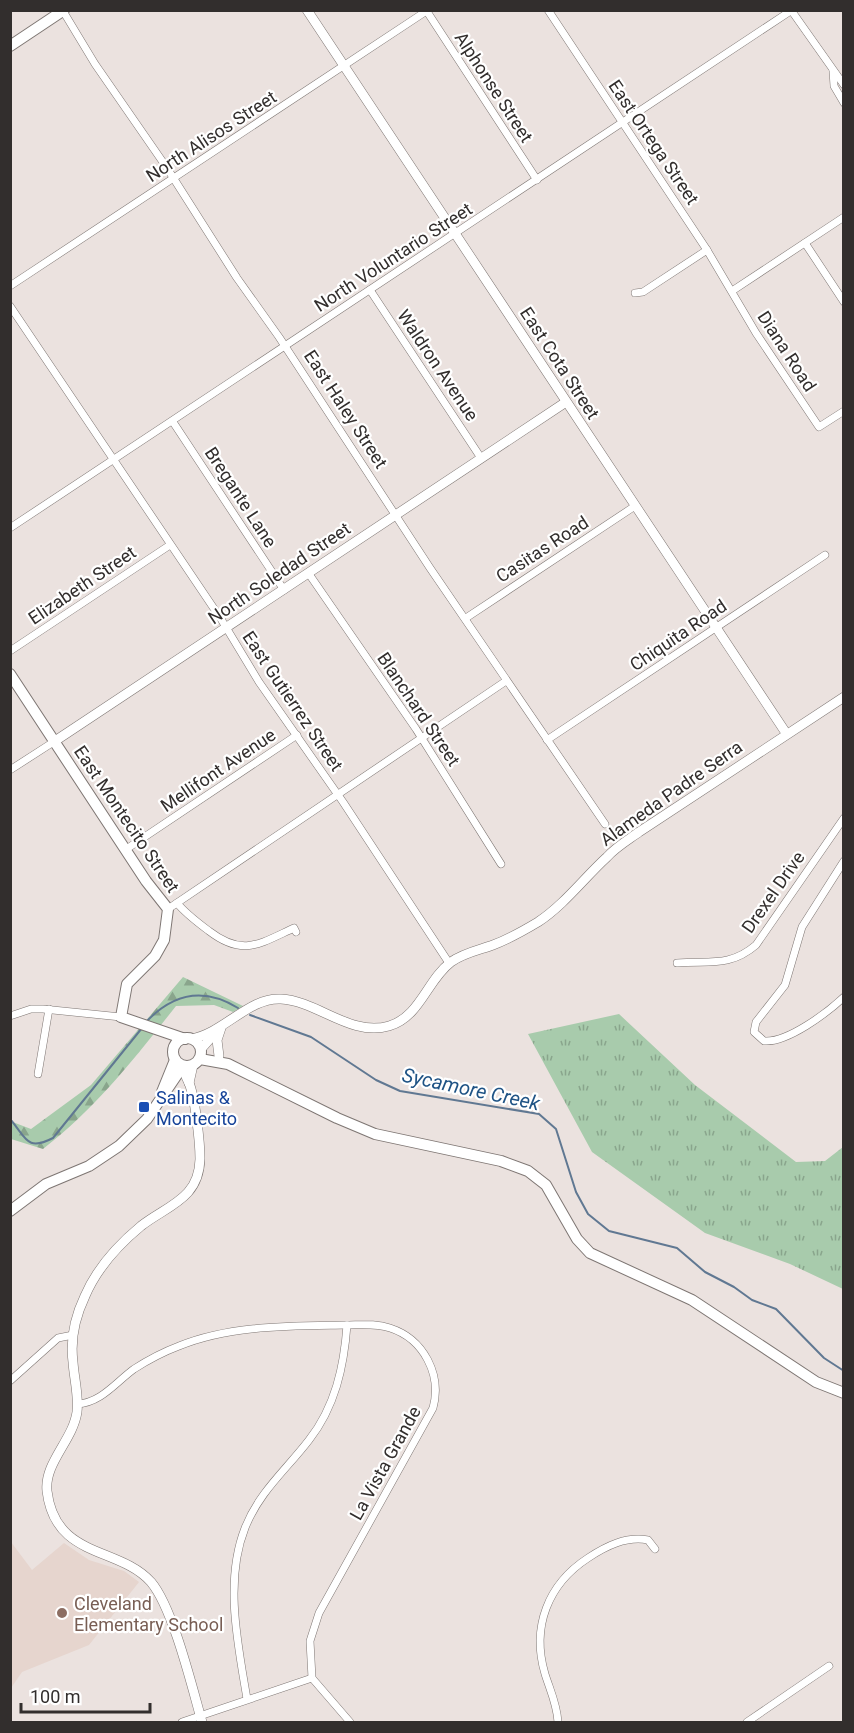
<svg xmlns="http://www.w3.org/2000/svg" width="854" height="1733" font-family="Roboto,sans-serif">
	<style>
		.built { fill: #e6d5ce }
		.grass { fill: url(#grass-tufts) }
		.forest { fill: url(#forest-firs) }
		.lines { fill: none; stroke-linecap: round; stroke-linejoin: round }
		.stream { stroke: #607892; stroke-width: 2 }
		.minor-casing { stroke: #7e7673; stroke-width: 8 }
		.tertiary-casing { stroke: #7e7673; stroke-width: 10 }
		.secondary-casing { stroke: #7e7673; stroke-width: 12 }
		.minor { stroke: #fff; stroke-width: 7 }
		.tertiary { stroke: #fff; stroke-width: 9 }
		.secondary { stroke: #fff; stroke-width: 10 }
		.transit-dot { fill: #1a4fb4; stroke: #fff; stroke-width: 2 }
		.education-dot { fill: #8d6e63; stroke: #fff; stroke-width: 2 }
		.labels { text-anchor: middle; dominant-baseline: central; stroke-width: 4.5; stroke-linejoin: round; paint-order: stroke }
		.street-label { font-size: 18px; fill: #322e2d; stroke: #fff }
		.transit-label { font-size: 18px; fill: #164399; stroke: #fff; text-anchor: start }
		.education-label { font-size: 18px; fill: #785e54; stroke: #fff; text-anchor: start }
		.water-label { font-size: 20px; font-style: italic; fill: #1f5385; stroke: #fff }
	</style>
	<defs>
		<pattern id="grass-tufts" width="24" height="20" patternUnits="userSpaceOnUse" patternTransform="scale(1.5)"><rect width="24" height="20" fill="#a8cbac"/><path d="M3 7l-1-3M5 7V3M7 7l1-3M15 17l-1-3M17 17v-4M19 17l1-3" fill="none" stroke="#89a58c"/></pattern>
		<pattern id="forest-firs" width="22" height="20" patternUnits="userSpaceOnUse" patternTransform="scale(1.5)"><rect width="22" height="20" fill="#a8cbac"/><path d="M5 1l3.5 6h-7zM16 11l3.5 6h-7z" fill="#89a58c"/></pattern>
	</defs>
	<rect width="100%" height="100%" fill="#ebe2df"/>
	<path class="built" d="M 11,1542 L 32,1570 L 64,1543 L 89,1560 L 124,1571 L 139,1582 L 89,1645 L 22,1672 L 11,1688 Z"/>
	<path class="grass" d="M 619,1014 L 695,1085 L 796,1162 L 825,1161 L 843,1147 L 843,1289 L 790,1264 L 705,1233 L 592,1152 L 528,1034 Z"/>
	<path class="forest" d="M 183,977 L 243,1006 L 233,1012 L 214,1005 L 176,1006 C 135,1058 95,1109 43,1149 L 11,1139 L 10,1121 L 31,1129 L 91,1085 Z"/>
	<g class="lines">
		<g class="stream">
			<path d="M 250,1015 L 311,1037 L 376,1080 L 400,1091 L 539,1114 L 556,1129 L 576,1192 L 588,1214 L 609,1231 L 677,1248 L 705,1272 L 734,1287 L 752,1300 L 776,1309 L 824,1358 L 844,1371"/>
			<path d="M 147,1021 C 174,993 204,987 238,1008"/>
			<path d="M 10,1119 C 26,1137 26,1152 53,1138 L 142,1028"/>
		</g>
		<defs>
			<g id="minor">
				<path d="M 426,10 L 537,180"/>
				<path d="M 548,10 L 707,250 L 756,333 L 819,427 L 844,411"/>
				<path d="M 791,10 L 844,85"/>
				<path d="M 63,11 L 95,64 L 167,168 L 237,278 L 279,337 L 430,568 L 605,824"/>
				<path d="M 833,71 L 834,86 L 844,103"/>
				<path d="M 805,243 L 844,302"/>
				<path d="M 10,286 L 428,10"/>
				<path d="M 370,290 L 481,458"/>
				<path d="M 732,291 L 844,217"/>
				<path d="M 635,293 L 643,292 L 707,250"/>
				<path d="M 10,306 L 221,619 L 259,682 L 343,802 L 449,963"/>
				<path d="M 173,422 L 284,590"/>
				<path d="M 10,528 L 792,10"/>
				<path d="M 309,574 L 416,729 L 501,864"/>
				<path d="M 466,618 L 635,506"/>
				<path d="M 10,651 L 170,545"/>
				<path d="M 547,740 L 825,555"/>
				<path d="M 10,770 L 55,741"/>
				<path d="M 125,850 L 297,735"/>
				<path d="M 844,861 L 802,927 L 785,985 L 756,1022 L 754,1032 L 764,1041 C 787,1043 827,1013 844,997"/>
				<path d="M 177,903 C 186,914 197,922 209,931 C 243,957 259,944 294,928 L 296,932"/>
				<path d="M 168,909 L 506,681"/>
				<path d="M 677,963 C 708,960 729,968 756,945 L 844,818"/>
				<path d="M 10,1016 L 31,1009 L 43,1009 L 121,1017"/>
				<path d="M 38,1074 L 49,1009"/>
				<path d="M 10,1381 L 58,1338 L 73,1335"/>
				<path d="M 77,1404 C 101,1403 116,1382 134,1369 C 148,1360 163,1352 179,1346 C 230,1325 291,1326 345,1325 C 360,1325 376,1323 390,1328 C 424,1339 442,1375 433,1408 L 319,1613 L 310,1641 L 312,1678 L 350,1722"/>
				<path d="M 247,1699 C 238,1645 224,1581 245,1528 C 259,1492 286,1470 309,1440 C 335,1407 344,1367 347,1325"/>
				<path d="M 182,1722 L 312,1678"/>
				<path d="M 558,1722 C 557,1704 550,1690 545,1674 C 531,1627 548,1584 588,1558 C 606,1546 626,1536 648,1540 L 655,1549"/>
				<path d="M 747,1722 L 829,1666"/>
			</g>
			<g id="tertiary">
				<path d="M 307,10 L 786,733"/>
				<path d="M 55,741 L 566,402"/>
				<path d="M 191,1039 C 224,1033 249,997 281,999 C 318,1001 350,1037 389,1026 C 420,1017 427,980 451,962 C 463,953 479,950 493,945 C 509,939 523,931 538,922 C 564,905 584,878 607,857 C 616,847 628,840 639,832 L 844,697"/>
				<path d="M 201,1049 L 217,1031"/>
				<path d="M 219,1056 L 217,1040 L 221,1028"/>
				<path d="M 183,1066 C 184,1073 186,1077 189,1083 C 195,1097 200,1142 200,1159 C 199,1199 168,1205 141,1226 C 118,1245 97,1268 85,1296 C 75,1317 70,1339 73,1362 C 74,1378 79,1396 77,1412 C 73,1440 44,1463 47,1491 C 55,1559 119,1546 151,1582 C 173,1608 192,1687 202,1722"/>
				<path d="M 189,1083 L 193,1065"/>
			</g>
			<g id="secondary">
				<path d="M 10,46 L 64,10"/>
				<path d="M 10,674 L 146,881 L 168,909 L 164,940 L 155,956 L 127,984 L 121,1017 L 185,1039"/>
				<circle cx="187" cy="1052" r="14"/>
				<path d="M 200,1059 L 228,1064 L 337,1118 L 375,1134 L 501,1161 L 528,1171 L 546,1185 L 577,1239 L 590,1253 L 692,1300 L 816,1382 L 844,1393"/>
				<path d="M 162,1092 L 175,1060"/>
				<path d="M 10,1211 L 46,1184 L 89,1166 L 119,1146 L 147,1119 L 183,1066"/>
			</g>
		</defs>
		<use href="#minor" class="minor-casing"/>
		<use href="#tertiary" class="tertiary-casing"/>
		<use href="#secondary" class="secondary-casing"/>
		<use href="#minor" class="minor"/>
		<use href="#tertiary" class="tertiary"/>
		<use href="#secondary" class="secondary"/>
	</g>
	<rect class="transit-dot" x="138" y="1101" width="12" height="12" rx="3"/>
	<circle class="education-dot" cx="62" cy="1613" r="6"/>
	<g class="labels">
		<g class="street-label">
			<text transform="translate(494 87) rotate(57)">Alphonse Street</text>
			<text transform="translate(211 136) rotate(-33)">North Alisos Street</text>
			<text transform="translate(654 142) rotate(56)">East Ortega Street</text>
			<text transform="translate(393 257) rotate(-33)">North Voluntario Street</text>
			<text transform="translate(787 351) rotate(57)">Diana Road</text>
			<text transform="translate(560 363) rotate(57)">East Cota Street</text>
			<text transform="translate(438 365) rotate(56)">Waldron Avenue</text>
			<text transform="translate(346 409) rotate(57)">East Haley Street</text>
			<text transform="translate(241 497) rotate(57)">Bregante Lane</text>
			<text transform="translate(542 549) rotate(-33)">Casitas Road</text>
			<text transform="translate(279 573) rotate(-34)">North Soledad Street</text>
			<text transform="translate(82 585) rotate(-34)">Elizabeth Street</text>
			<text transform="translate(678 635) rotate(-34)">Chiquita Road</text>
			<text transform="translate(293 701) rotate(56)">East Gutierrez Street</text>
			<text transform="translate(419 709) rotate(56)">Blanchard Street</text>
			<text transform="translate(218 770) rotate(-34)">Mellifont Avenue</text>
			<text transform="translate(671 793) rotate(-35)">Alameda Padre Serra</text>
			<text transform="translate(127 819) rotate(56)">East Montecito Street</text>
			<text transform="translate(773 892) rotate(-55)">Drexel Drive</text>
			<text transform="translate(385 1463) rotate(-61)">La Vista Grande</text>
		</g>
		<g class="transit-label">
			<text x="156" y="1097">Salinas &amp;<tspan x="156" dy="21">Montecito</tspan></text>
		</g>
		<g class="education-label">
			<text x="74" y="1603">Cleveland<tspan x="74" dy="21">Elementary School</tspan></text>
		</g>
		<g class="water-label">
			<text transform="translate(471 1089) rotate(12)">Sycamore Creek</text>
		</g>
	</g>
	<rect width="854" height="1733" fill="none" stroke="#322e2d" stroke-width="24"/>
	<path d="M21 1703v9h129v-9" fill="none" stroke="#322e2d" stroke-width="3"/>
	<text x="30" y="1703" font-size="18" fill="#322e2d" stroke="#ffffff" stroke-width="4.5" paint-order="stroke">100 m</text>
</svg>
